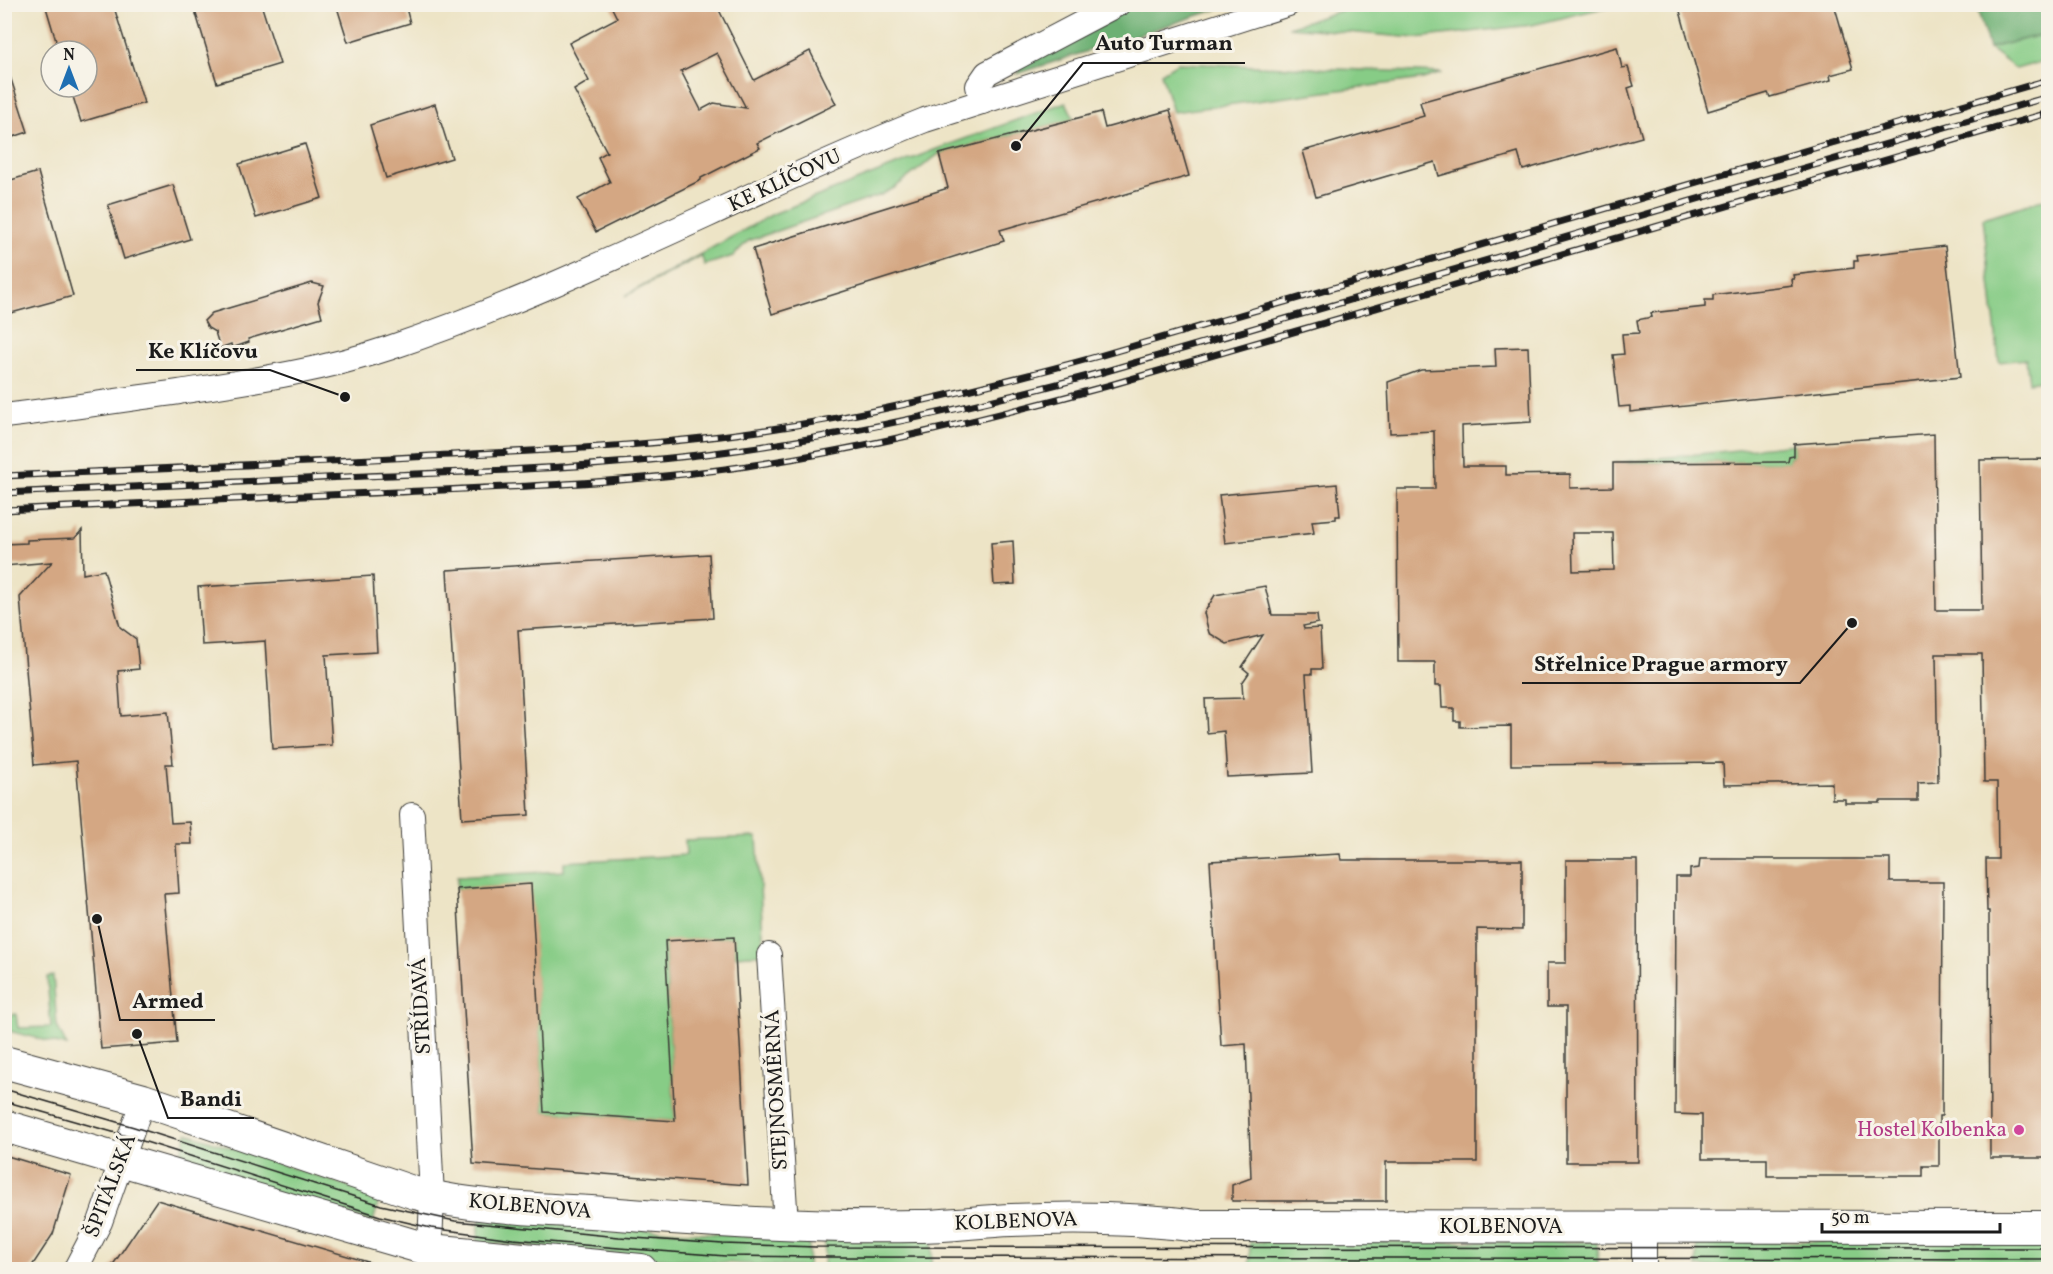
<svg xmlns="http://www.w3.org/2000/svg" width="2053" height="1274" font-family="Vollkorn,serif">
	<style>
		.green { fill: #87cc86; stroke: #527451; stroke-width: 1.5 }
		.forest { fill: #6db073; stroke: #446648; stroke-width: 1.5 }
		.building { fill: #d4a783; fill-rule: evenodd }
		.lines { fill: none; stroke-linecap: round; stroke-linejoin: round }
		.minor-casing { stroke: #3b3a36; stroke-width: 26 }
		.major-casing { stroke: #3b3a36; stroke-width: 34 }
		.minor { stroke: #fff; stroke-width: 24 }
		.major { stroke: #fff; stroke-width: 32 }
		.tram { stroke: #1c1c1c; stroke-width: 1.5 }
		.rail-casing { stroke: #1c1c1c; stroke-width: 7 }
		.rail { stroke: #f7f3e8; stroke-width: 4.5; stroke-dasharray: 14; stroke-linecap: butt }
		.hotel-dot { fill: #d1479c; stroke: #f7f3e8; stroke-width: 2 }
		.labels { text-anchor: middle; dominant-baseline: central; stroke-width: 6; stroke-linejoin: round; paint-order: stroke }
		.street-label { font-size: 21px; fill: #1c1c1c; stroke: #f7f3e8 }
		.hotel-label { font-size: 21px; fill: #b23c85; stroke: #f7f3e8; text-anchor: end }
		.leader { fill: none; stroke: #1c1c1c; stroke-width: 2 }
		.callout-dot { fill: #1c1c1c; stroke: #f7f3e8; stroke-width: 2 }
		.callout-label { font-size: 22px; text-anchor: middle; font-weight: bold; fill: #1c1c1c; stroke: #f7f3e8; stroke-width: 6; stroke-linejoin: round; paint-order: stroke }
	</style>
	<rect width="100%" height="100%" fill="#f7f3e8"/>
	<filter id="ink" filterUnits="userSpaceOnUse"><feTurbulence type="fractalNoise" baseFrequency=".0167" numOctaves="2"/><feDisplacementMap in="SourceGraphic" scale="12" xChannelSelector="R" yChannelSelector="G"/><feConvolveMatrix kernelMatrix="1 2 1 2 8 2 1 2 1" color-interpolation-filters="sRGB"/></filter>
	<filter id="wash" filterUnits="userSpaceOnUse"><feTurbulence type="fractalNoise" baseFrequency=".008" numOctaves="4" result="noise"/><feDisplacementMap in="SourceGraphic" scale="24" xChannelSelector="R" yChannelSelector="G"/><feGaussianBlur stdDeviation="1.35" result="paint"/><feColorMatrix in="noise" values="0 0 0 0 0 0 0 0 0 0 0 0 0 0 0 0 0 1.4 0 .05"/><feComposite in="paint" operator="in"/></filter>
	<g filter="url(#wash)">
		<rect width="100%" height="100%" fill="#ede4c6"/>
		<g class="green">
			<path d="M 1363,4 L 1616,4 L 1616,5 L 1532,25 L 1416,38 L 1288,27 Z"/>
			<path d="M 2048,33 L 2048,60 L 2016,69 L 1989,48 Z"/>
			<path d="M 1177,63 L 1442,73 L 1423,79 L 1173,112 L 1161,73 Z"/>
			<path d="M 1066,102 L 1074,119 L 939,154 L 894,188 L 881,195 L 748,241 L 733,256 L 705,265 L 701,256 L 625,296 L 773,214 L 934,150 Z"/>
			<path d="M 2048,198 L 2048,379 L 2029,382 L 2026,359 L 1999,362 L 1983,218 Z"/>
			<path d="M 1794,444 L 1794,456 L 1789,457 L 1788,462 L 1613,463 Z"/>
			<path d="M 757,837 L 764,954 L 735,956 L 734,937 L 665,942 L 675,1121 L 544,1112 L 530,885 L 457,889 L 457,877 L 564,871 L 564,862 L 686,855 L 685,840 Z"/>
			<path d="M 53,976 L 57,1026 L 67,1046 L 5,1030 L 5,1016 L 16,1014 L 18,1028 L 51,1027 L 47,977 Z"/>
			<path d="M 187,1133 L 380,1197 L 373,1222 L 177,1164 Z"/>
			<path d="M 480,1218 L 809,1240 L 808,1268 L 694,1261 L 477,1242 Z"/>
			<path d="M 932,1238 L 932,1269 L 824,1269 L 825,1240 Z"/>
			<path d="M 2048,1241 L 2048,1266 L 1697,1267 L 1697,1242 Z"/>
			<path d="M 1250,1242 L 1597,1242 L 1598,1267 L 1249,1268 Z"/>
		</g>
		<g class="forest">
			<path d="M 1133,5 L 1230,5 L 1017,74 L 1024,61 Z"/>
			<path d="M 1976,5 L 2048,5 L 2048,33 L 1989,48 Z"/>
		</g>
		<g id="blocks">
			<g class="building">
				<path d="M 45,4 L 113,4 L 144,103 L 81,122 L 70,87 L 87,87 L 87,51 L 59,51 Z"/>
				<path d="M 193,4 L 261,4 L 280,64 L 217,83 Z"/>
				<path d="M 336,4 L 405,4 L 410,23 L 348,42 Z"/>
				<path d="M 610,4 L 716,4 L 754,80 L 810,51 L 836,104 L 757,143 L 760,148 L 701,178 L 701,180 L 596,232 L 578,199 L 610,182 L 598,157 L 607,152 L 574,90 L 589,81 L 569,43 L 617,18 ZM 717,53 L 746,108 L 714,103 L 701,110 L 681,71 Z"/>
				<path d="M 1678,4 L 1834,4 L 1853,69 L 1830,75 L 1831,80 L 1770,97 L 1768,93 L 1708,111 Z"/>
				<path d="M 1617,47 L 1622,68 L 1628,67 L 1634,86 L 1628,88 L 1642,137 L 1523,170 L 1518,153 L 1439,176 L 1435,162 L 1316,197 L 1303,151 L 1424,116 L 1420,102 Z"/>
				<path d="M 8,70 L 28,132 L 4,140 L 4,71 Z"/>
				<path d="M 435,104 L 452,158 L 386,178 L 370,125 Z"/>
				<path d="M 1170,110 L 1189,176 L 1000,230 L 1004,241 L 772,314 L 753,249 L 948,188 L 939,154 L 1101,112 L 1105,128 Z"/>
				<path d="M 305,144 L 322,198 L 256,218 L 239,164 Z"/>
				<path d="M 38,172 L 73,296 L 4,315 L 4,182 Z"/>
				<path d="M 173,185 L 190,239 L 124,259 L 108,205 Z"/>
				<path d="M 1945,246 L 1960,377 L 1630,412 L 1630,406 L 1619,407 L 1613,355 L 1624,354 L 1622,334 L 1639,333 L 1637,320 L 1652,317 L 1651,313 L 1705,307 L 1705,300 L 1713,300 L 1713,295 L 1792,285 L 1791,279 L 1794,279 L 1793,275 L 1854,268 L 1854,261 L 1858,261 L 1857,256 Z"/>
				<path d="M 312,283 L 324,286 L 318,302 L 322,317 L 248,339 L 249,342 L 232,348 L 231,344 L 220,348 L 215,332 L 208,328 L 204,321 L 212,313 Z"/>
				<path d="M 1528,347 L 1531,422 L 1462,426 L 1463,466 L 1506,466 L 1506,475 L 1570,474 L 1570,488 L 1613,487 L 1613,463 L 1788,462 L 1789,457 L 1794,456 L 1794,444 L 1934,434 L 1936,610 L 1982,610 L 1980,460 L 2049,459 L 2049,1158 L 1990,1158 L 1989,911 L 1987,911 L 1986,859 L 1998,859 L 1997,782 L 1984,782 L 1982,654 L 1936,654 L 1938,782 L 1918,783 L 1918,801 L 1880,801 L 1880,803 L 1845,803 L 1845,799 L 1832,799 L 1832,783 L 1724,785 L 1723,763 L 1511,765 L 1511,726 L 1460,727 L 1460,721 L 1454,721 L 1454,708 L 1442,708 L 1441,686 L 1435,686 L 1435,662 L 1398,662 L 1397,489 L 1435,489 L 1434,431 L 1390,433 L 1388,382 L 1421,370 L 1496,367 L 1495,348 ZM 1572,533 L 1613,533 L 1614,570 L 1573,571 Z"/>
				<path d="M 1337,484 L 1340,516 L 1336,516 L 1336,519 L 1312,521 L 1314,533 L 1225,543 L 1219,495 Z"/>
				<path d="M 82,530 L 83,574 L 104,570 L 120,627 L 136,639 L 139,669 L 118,671 L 121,716 L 168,712 L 173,764 L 166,764 L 171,823 L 190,822 L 192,844 L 176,844 L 179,893 L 164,894 L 177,1043 L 101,1049 L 76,761 L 34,765 L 20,597 L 52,562 L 4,566 L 4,544 L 27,543 L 27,540 L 75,538 Z"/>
				<path d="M 1013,541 L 1015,584 L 994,585 L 991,543 Z"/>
				<path d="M 709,554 L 713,618 L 518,630 L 529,815 L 462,819 L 447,570 Z"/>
				<path d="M 373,576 L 377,652 L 326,655 L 332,745 L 272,749 L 265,641 L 202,645 L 198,587 Z"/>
				<path d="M 1265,586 L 1272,615 L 1317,615 L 1318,623 L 1303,626 L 1304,629 L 1320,628 L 1322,669 L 1312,669 L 1312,674 L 1306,674 L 1312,773 L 1227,777 L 1224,731 L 1207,733 L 1205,699 L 1243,698 L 1242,683 L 1249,673 L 1242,667 L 1263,635 L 1227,644 L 1209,633 L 1204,613 L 1215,595 Z"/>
				<path d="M 1340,854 L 1341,860 L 1522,860 L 1522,930 L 1477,929 L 1477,1162 L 1386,1162 L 1386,1201 L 1232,1201 L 1232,1185 L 1251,1178 L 1246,1044 L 1221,1046 L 1210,861 Z"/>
				<path d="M 1700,859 L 1890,859 L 1890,882 L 1943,882 L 1942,1116 L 1939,1116 L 1939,1166 L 1923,1166 L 1923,1176 L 1767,1176 L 1767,1159 L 1702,1159 L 1702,1115 L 1675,1114 L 1676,877 L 1690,877 L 1690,869 L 1699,868 Z"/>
				<path d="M 1566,860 L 1637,860 L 1638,1162 L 1566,1162 L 1566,1007 L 1547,1007 L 1547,963 L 1566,963 Z"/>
				<path d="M 531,884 L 544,1112 L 675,1121 L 665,941 L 734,937 L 748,1185 L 473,1164 L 457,889 Z"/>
				<path d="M 4,1155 L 71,1175 L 53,1234 L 30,1269 L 4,1269 Z"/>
				<path d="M 157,1200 L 375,1264 L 375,1269 L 110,1269 Z"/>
			</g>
		</g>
	</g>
	<g filter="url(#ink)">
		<use href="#blocks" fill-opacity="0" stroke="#3b3a36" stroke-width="1.5"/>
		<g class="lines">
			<defs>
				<g id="minor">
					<path d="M 982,102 L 978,86 L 987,73 L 1118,4"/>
					<path d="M 4,416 C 63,409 121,400 179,392 C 250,381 321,371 389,348 C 574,286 744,192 925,120 L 1288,4"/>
					<path d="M 412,815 L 430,1156 L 432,1197 L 429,1270"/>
					<path d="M 769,955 L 786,1224"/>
					<path d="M 1644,1228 L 1644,1270"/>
					<path d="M 75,1270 L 100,1222 L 143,1100"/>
				</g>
				<g id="major">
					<path d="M 4,1062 L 143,1100 L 415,1193 C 477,1208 542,1209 605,1213 C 709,1221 813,1228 917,1226 C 949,1226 981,1221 1012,1220 C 1074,1217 1137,1218 1198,1226 L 2048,1227"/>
					<path d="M 4,1126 L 430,1250 L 641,1270"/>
				</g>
			</defs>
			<use href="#minor" class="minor-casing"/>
			<use href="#major" class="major-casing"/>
			<use href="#minor" class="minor"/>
			<use href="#major" class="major"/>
			<g class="tram">
				<path d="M 4,1089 L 134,1127 L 381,1205 L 455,1221 L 619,1237 L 723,1244 L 816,1247 L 2048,1248"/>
				<path d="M 4,1101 L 130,1137 L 380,1216 L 431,1228 L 513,1239 L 619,1248 L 726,1256 L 816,1257 L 2048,1259"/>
			</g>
			<defs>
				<g id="rail">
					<path d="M 4,476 C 147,469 289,464 431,456 C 533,451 635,447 736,434 C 859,418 979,389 1099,356 L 2048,80"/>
					<path d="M 4,493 C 125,488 246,481 366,476 C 492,471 619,467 744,449 C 865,432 984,404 1103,372 L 2048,97"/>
					<path d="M 4,510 C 135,504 265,497 396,492 C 513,487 631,483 747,466 C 869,448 988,418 1107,386 L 2048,113"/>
				</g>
			</defs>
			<use href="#rail" class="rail-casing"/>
			<use href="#rail" class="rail"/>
		</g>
	</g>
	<circle class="hotel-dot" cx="2019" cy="1130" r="6"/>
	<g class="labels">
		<g class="street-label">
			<text transform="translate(785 181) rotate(-25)">KE KLÍČOVU</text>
			<text transform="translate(422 1006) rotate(-93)">STŘÍDAVÁ</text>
			<text transform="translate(777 1090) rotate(-93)">STEJNOSMĚRNÁ</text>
			<text transform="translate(111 1186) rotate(-69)">ŠPITÁLSKÁ</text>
			<text transform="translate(530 1207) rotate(5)">KOLBENOVA</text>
			<text transform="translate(1016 1222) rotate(-2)">KOLBENOVA</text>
			<text x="1501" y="1227">KOLBENOVA</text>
		</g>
		<g class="hotel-label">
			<text x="2007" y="1130">Hostel Kolbenka</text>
		</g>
	</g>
	<path class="leader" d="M1016 146L1083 63H1245M345 397L270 370H136M1852 623L1800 683H1522M97 919L120 1020H215M137 1034L168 1118H254"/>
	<g class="callout-dot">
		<circle cx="1016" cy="146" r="6"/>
		<circle cx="345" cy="397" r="6"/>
		<circle cx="1852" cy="623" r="6"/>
		<circle cx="97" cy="919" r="6"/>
		<circle cx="137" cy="1034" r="6"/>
	</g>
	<g class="callout-label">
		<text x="1164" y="50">Auto Turman</text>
		<text x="203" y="358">Ke Klíčovu</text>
		<text x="1661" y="671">Střelnice Prague armory</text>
		<text x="168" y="1008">Armed</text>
		<text x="211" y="1106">Bandi</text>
	</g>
	<rect width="2053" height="1274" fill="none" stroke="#f7f3e8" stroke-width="24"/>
	<g transform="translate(69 69)"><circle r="28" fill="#f7f3e8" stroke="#9f9d96" stroke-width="1.5"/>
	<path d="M0-4.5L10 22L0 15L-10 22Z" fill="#1f6fb2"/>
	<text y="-9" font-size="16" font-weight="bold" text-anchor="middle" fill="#1c1c1c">N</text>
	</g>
	<path d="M1822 1223v9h178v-9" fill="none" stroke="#1c1c1c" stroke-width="3"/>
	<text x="1831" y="1223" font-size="18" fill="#1c1c1c" stroke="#f7f3e8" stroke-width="4.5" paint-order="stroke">50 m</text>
</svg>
